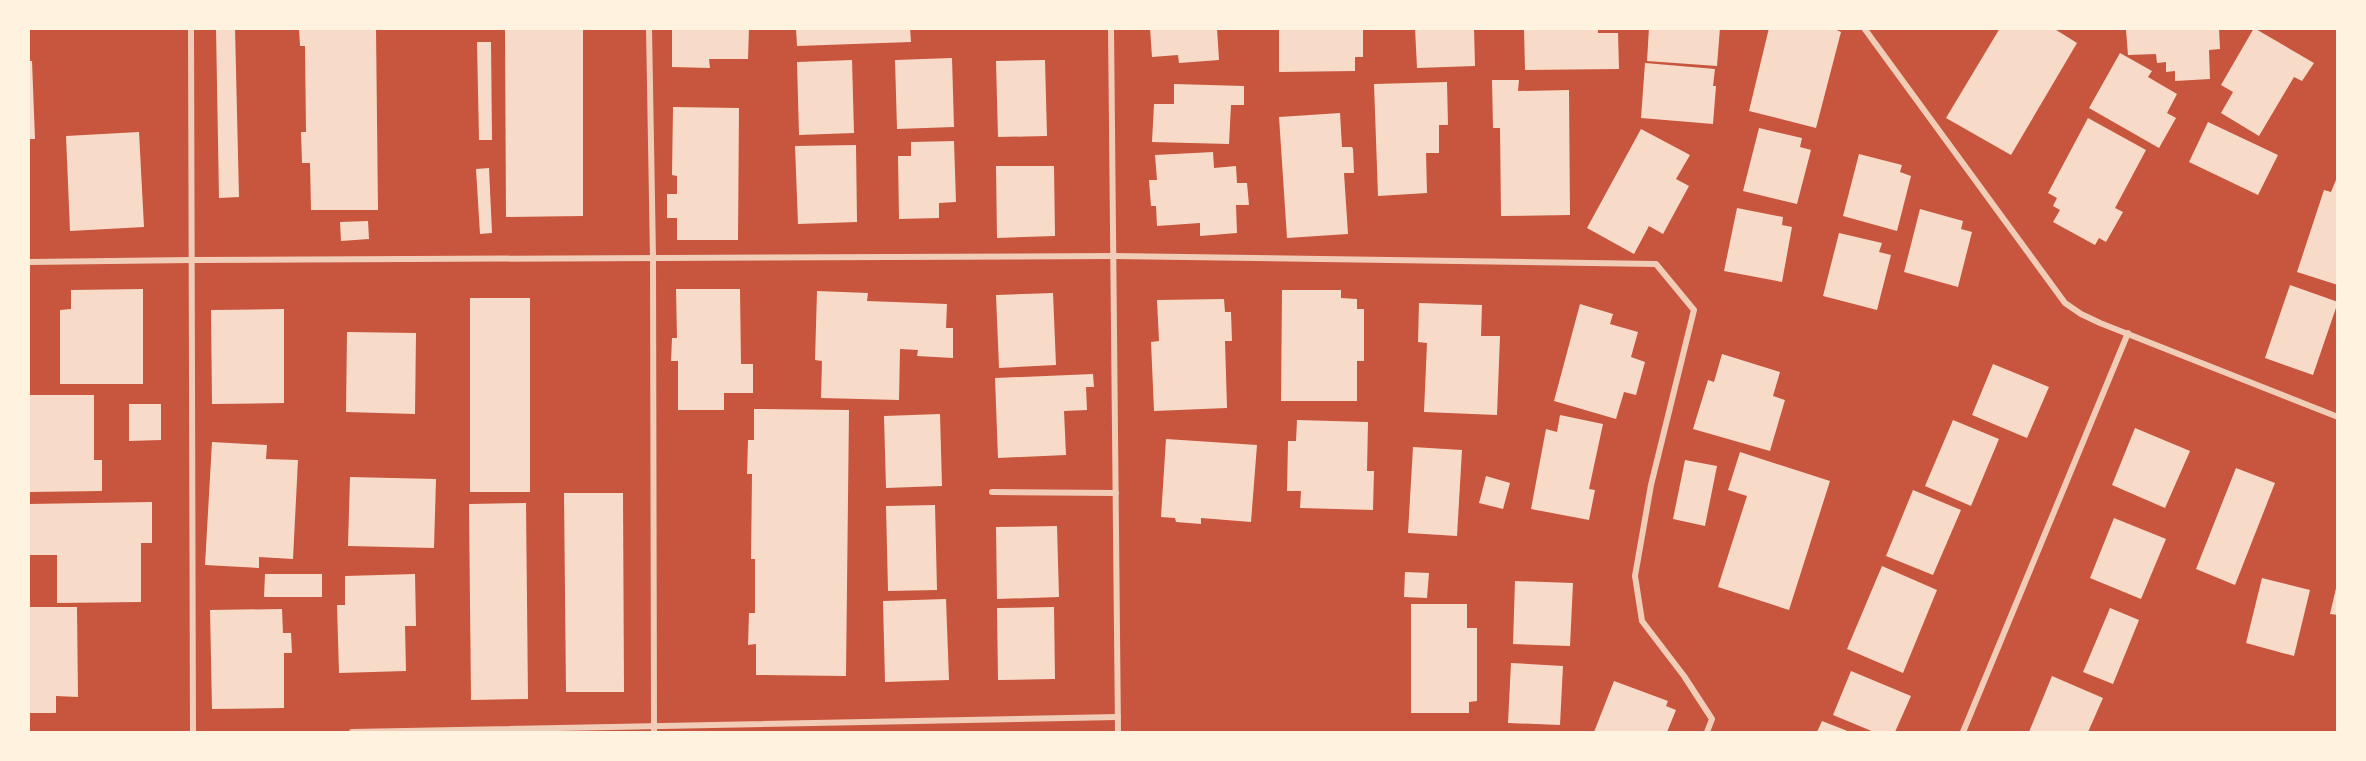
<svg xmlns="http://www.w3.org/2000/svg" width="2366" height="761" font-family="Commissioner,sans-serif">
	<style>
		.building { fill: #f7dbc8 }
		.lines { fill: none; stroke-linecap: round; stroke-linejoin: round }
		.minor { stroke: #f1ccb7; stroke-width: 6 }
	</style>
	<rect width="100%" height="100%" fill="#c8553d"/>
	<g class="building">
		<path d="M 216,28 L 235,28 L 239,197 L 219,198 Z"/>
		<path d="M 299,28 L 376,28 L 378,210 L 311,210 L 310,163 L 302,163 L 301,132 L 306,132 L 305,46 L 300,46 Z"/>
		<path d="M 505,28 L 583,28 L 583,216 L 506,217 Z"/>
		<path d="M 672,28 L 749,28 L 748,59 L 709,59 L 710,68 L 672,67 Z"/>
		<path d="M 796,28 L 910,28 L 911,42 L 797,46 Z"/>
		<path d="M 1150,28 L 1217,28 L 1219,60 L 1179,63 L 1178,55 L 1152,57 Z"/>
		<path d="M 1279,28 L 1363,30 L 1363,57 L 1355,57 L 1355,71 L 1279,72 Z"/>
		<path d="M 1415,28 L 1474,28 L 1475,66 L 1417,68 Z"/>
		<path d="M 1524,28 L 1598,28 L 1598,33 L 1618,33 L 1619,69 L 1525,70 Z"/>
		<path d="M 1649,28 L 1720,28 L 1717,66 L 1647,61 Z"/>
		<path d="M 1769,28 L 1832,28 L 1841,32 L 1816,128 L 1749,111 Z"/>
		<path d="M 2000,28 L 2053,28 L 2077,43 L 2011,155 L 1946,118 Z"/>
		<path d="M 2132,28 L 2219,28 L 2220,49 L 2209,50 L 2210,79 L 2175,81 L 2175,71 L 2166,72 L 2166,62 L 2157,63 L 2156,54 L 2128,55 L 2126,30 L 2132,30 Z"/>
		<path d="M 2254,28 L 2314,63 L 2302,81 L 2294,77 L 2259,136 L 2221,113 L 2233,92 L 2221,85 Z"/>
		<path d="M 477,42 L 491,42 L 492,140 L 479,140 Z"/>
		<path d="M 2120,53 L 2152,71 L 2148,77 L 2177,94 L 2167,113 L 2176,118 L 2159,148 L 2089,108 Z"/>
		<path d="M 952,58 L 954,127 L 897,129 L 895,60 Z"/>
		<path d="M 852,60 L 854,133 L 799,135 L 797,62 Z"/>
		<path d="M 1045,60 L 1047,136 L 998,137 L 996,61 Z"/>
		<path d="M 28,61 L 32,61 L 35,139 L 28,139 Z"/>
		<path d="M 1645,63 L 1715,69 L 1713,86 L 1716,86 L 1713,124 L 1641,118 Z"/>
		<path d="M 1492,80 L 1519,80 L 1518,91 L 1569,90 L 1570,215 L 1501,216 L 1500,128 L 1493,128 Z"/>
		<path d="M 1447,82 L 1448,125 L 1439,125 L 1439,153 L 1426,153 L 1427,193 L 1378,196 L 1374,84 Z"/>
		<path d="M 1174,84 L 1244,86 L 1244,105 L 1231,105 L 1229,144 L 1152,142 L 1154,104 L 1174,104 Z"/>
		<path d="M 673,107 L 739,108 L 738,240 L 677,240 L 677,218 L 667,218 L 667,194 L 677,194 L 677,176 L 672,175 Z"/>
		<path d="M 1340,113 L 1342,147 L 1352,147 L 1353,149 L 1354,173 L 1344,173 L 1348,234 L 1287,238 L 1279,117 Z"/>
		<path d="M 2088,118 L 2146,150 L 2115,208 L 2123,212 L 2106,242 L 2099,238 L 2095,245 L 2053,222 L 2060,210 L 2053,206 L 2057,198 L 2048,193 Z"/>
		<path d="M 2208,122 L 2278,155 L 2258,195 L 2189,162 Z"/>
		<path d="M 1759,128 L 1802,138 L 1800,147 L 1811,150 L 1797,204 L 1743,191 Z"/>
		<path d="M 1641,129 L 1690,155 L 1676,179 L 1689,186 L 1663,234 L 1649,226 L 1634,254 L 1587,228 Z"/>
		<path d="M 139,132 L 144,227 L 70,231 L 66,136 Z"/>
		<path d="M 954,141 L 956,202 L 939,203 L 939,218 L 899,219 L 898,156 L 911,156 L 911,142 Z"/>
		<path d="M 856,145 L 857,222 L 798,224 L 795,146 Z"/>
		<path d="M 1213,152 L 1214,168 L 1236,166 L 1237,183 L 1247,183 L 1249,205 L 1236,205 L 1237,233 L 1200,236 L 1200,223 L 1157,226 L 1156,206 L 1151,206 L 1149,180 L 1157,180 L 1155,155 Z"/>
		<path d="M 1859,154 L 1902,165 L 1900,172 L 1911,176 L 1897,231 L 1843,216 Z"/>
		<path d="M 996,166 L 1054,166 L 1055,236 L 997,238 Z"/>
		<path d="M 489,168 L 492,233 L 480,234 L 476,169 Z"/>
		<path d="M 2338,175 L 2338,285 L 2297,272 L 2324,190 L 2331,192 Z"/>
		<path d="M 1737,208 L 1783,217 L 1782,225 L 1792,227 L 1782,282 L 1724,271 Z"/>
		<path d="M 1920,209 L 1963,221 L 1961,229 L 1972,232 L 1958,287 L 1904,272 Z"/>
		<path d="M 368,221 L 369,239 L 341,241 L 340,222 Z"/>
		<path d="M 1839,233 L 1882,243 L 1879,252 L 1891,255 L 1877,310 L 1823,296 Z"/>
		<path d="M 2290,285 L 2338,302 L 2313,375 L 2265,358 Z"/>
		<path d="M 143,289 L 143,384 L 60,384 L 60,310 L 71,309 L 71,290 Z"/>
		<path d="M 676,289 L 740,289 L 741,364 L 753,364 L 753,393 L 724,393 L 724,410 L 678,410 L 678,361 L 671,361 L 672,338 L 677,338 Z"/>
		<path d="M 1282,290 L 1341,290 L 1341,298 L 1357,299 L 1357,309 L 1364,309 L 1364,361 L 1357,361 L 1357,401 L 1281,401 Z"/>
		<path d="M 817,291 L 868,293 L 867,301 L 947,304 L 946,328 L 953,328 L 953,358 L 917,356 L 918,350 L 900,349 L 899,400 L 821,398 L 822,361 L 815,360 Z"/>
		<path d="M 1053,293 L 1056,365 L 999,368 L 996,295 Z"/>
		<rect x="470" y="298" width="60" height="194"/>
		<path d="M 1224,299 L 1225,312 L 1231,312 L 1232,341 L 1225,341 L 1227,408 L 1154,411 L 1151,342 L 1159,341 L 1157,300 Z"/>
		<path d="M 1419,303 L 1482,305 L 1481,336 L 1500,336 L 1497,415 L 1424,412 L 1427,343 L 1418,342 Z"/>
		<path d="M 1580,304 L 1613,314 L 1610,324 L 1638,332 L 1631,357 L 1645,362 L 1636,395 L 1624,392 L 1616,419 L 1554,401 Z"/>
		<path d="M 284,309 L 284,403 L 212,404 L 211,310 Z"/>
		<path d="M 347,332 L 416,333 L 415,414 L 346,412 Z"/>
		<path d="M 1722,354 L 1780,372 L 1773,396 L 1785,400 L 1770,451 L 1693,429 L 1708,380 L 1714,382 Z"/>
		<path d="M 1993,364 L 2049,387 L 2027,438 L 1972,415 Z"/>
		<path d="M 1093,374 L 1094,387 L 1086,387 L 1087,410 L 1064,411 L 1066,455 L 998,458 L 995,378 Z"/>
		<path d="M 28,395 L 94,395 L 94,460 L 102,460 L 102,491 L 28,492 Z"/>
		<path d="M 129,404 L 161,404 L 161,440 L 129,441 Z"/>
		<path d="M 754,409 L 849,410 L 846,676 L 756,675 L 756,644 L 748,645 L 749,613 L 755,613 L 755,559 L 751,559 L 752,474 L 747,474 L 748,440 L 754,440 Z"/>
		<path d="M 940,414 L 942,486 L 886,488 L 884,416 Z"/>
		<path d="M 1560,415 L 1603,424 L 1589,489 L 1595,490 L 1589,520 L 1531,509 L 1546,429 L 1557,432 Z"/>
		<path d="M 1297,420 L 1368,422 L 1367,471 L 1374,471 L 1373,510 L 1300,508 L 1301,491 L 1287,491 L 1288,441 L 1296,441 Z"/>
		<path d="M 1953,420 L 1999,439 L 1971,506 L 1925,486 Z"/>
		<path d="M 2135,428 L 2190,451 L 2165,508 L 2112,485 Z"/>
		<path d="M 1166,439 L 1257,445 L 1251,522 L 1201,518 L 1201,524 L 1176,522 L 1175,518 L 1161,517 Z"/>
		<path d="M 212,442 L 267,445 L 266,459 L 298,460 L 293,559 L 259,557 L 259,568 L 205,565 Z"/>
		<path d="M 1413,447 L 1462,450 L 1457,536 L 1408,533 Z"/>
		<path d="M 1740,452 L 1830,481 L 1789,610 L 1718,587 L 1747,496 L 1728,490 Z"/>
		<path d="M 1685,460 L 1717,466 L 1705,526 L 1673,519 Z"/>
		<path d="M 2236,468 L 2275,483 L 2235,585 L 2196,569 Z"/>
		<path d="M 1486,476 L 1510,483 L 1503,509 L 1479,503 Z"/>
		<path d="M 350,477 L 436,479 L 434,548 L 348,546 Z"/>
		<path d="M 1913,490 L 1961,510 L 1933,575 L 1886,556 Z"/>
		<path d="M 564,493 L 623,493 L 624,692 L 566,692 Z"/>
		<path d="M 152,502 L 152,543 L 141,543 L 141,602 L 57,603 L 57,555 L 28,555 L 28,504 Z"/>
		<path d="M 526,503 L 528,699 L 471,700 L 469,504 Z"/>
		<path d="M 935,505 L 937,590 L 888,591 L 886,506 Z"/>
		<path d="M 2114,518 L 2166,539 L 2141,599 L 2090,578 Z"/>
		<path d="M 1057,526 L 1059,597 L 997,599 L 996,527 Z"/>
		<path d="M 1882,566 L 1937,590 L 1903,673 L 1847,649 Z"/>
		<path d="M 1405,572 L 1429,573 L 1427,598 L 1404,597 Z"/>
		<path d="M 265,574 L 322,574 L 322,597 L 264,597 Z"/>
		<path d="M 415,574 L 416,626 L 405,626 L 406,671 L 339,673 L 337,605 L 345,605 L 345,576 Z"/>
		<path d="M 2262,578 L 2310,590 L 2294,656 L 2246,643 Z"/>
		<path d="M 1515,581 L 1573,583 L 1570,646 L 1513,644 Z"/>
		<path d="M 2337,584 L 2338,584 L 2338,615 L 2330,614 Z"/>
		<path d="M 946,599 L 949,680 L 885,682 L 883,601 Z"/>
		<path d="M 1411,604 L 1467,604 L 1467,628 L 1477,628 L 1477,701 L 1469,702 L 1469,713 L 1411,713 Z"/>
		<path d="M 28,607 L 77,607 L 78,697 L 56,696 L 56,713 L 28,713 Z"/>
		<path d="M 1054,607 L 1055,679 L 998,680 L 997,608 Z"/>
		<path d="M 2110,608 L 2139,620 L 2113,684 L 2083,672 Z"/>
		<path d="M 282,609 L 283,633 L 291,633 L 292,653 L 284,653 L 284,708 L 212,709 L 210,610 Z"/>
		<path d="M 1511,663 L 1563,666 L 1560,725 L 1508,723 Z"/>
		<path d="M 1851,671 L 1911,696 L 1895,732 L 1874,732 L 1833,715 Z"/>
		<path d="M 2052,676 L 2103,698 L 2088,732 L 2029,732 Z"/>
		<path d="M 1614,681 L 1668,701 L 1666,706 L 1676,710 L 1667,732 L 1594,732 Z"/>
		<path d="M 1822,721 L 1850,732 L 1817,732 Z"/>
	</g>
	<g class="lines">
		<g class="minor">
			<path d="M 191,28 L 193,732"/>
			<path d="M 649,28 L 653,257 L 654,732"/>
			<path d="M 1111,28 L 1118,732"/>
			<path d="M 1864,28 L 2065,303 L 2081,314 L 2100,323 L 2338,417"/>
			<path d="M 28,262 L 192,260 L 1114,256 L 1656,264 L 1694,310 L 1651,485 L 1635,576 L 1642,621 L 1684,676 L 1712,719 L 1707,732"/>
			<path d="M 992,492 L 1116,493"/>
			<path d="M 352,732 L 1118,717"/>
			<path d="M 1963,732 L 2128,333"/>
		</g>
	</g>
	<rect width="2366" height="761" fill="none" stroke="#fff3e0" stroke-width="60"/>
</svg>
